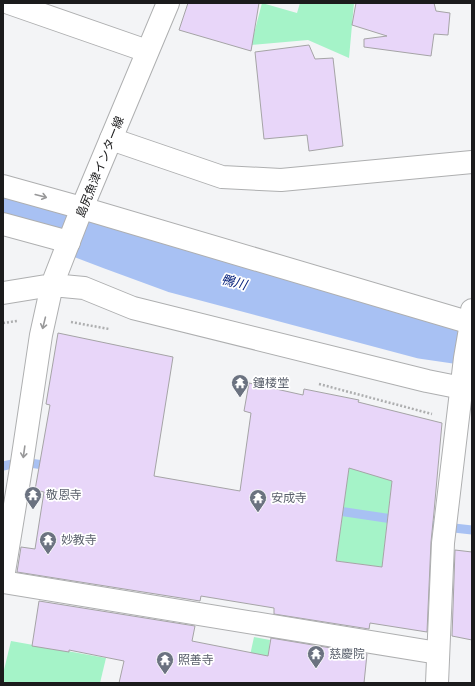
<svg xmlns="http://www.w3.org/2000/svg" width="475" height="686" font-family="Raleway,'Noto Sans JP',sans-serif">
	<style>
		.green { fill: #a5f3c8 }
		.water { fill: #a8c1f3 }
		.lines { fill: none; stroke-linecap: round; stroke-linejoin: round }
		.stream { stroke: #a8c1f3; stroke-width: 9 }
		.river { stroke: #a8c1f3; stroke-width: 52 }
		.building { fill: #e8d6f9; stroke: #a5a4a6; fill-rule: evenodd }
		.minor-casing { stroke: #aeafb0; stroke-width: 24 }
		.primary-casing { stroke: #aeafb0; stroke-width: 24 }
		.path { stroke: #adaeaf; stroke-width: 2.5; stroke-dasharray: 2 2; stroke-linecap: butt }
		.minor { stroke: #fff; stroke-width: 22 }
		.primary { stroke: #fff; stroke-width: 22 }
		.oneway { stroke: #989899 }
		.labels { text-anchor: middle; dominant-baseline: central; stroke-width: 3.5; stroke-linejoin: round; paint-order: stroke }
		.street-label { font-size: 12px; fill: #1b1b1c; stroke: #fff }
		.worship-label { font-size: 12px; fill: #5b616d; stroke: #fff; text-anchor: start }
		.water-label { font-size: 13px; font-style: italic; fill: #001c78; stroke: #fff }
	</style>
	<rect width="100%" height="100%" fill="#f3f4f6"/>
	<g class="green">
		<path d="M 262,3 L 297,13 L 300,3 L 354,3 L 349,58 L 308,40 L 251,45 Z"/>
		<path d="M 349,467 L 392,481 L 382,567 L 336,561 Z"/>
		<path d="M 254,637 L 270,640 L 265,683 L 244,683 Z"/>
		<path d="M 11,641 L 106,658 L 100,683 L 3,683 L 3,674 Z"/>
	</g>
	<path class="water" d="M 472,333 L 472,348 L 417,334 Z"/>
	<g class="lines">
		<g class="stream">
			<path d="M 3,466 L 22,462 L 51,466"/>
			<path d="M 332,510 L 399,520"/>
			<path d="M 421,524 L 445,527 L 472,530"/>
		</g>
		<path class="river" d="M 3,202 L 113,244 L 176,267 L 424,333 L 472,340"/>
	</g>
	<g class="building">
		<path d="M 188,3 L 259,3 L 251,51 L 179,30 Z"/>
		<path d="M 356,3 L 434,3 L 436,11 L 450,13 L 448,35 L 434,34 L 431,56 L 364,47 L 364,39 L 387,36 L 352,25 Z"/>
		<path d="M 309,45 L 315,59 L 333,58 L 343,146 L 309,151 L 307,135 L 264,139 L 255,52 Z"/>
		<path d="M 58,333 L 173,357 L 154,476 L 240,491 L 251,413 L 244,411 L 249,383 L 303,395 L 304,389 L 359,400 L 358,402 L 442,423 L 434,512 L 431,542 L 427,632 L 370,623 L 369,629 L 274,614 L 274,608 L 201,596 L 200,601 L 17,572 L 21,547 L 35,549 L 44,492 L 35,490 L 50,405 L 46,404 ZM 349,468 L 392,481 L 382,567 L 336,561 Z"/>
		<path d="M 455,550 L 472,552 L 472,640 L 452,636 Z"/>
		<path d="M 39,601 L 195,626 L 192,641 L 268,656 L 271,638 L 367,654 L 364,683 L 119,683 L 124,661 L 69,650 L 69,652 L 32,646 Z"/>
	</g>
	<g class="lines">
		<defs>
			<g id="minor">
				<path d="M 9,3 L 147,51"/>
				<path d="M 111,139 L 222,177 L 281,180 L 472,162"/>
				<path d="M 3,186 L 82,208 L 471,323"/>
				<path d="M 3,224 L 69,242"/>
				<path d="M 3,578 L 22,462 L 41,335 L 52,285 L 84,288 L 133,308 L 427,381 L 472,390"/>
				<path d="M 3,582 L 438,653"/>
				<path d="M 437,683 L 443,543 L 465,358 L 471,323 L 472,310"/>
			</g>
			<path id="primary" d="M 3,293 L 52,285 L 82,208 L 168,3"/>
		</defs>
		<use href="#minor" class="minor-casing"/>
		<use href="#primary" class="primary-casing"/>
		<g class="path">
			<path d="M 71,322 L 109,329"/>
			<path d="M 3,323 L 17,321"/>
			<path d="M 319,384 L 432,414"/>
		</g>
		<use href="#minor" class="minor"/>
		<use href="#primary" class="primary"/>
	</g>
	<defs><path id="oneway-shaft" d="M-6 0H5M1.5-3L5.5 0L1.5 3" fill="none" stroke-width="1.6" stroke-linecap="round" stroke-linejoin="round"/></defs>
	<g class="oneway">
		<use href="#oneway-shaft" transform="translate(41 196) rotate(15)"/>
		<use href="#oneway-shaft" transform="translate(44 323) rotate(104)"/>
		<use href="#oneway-shaft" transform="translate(24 452) rotate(98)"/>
	</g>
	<defs>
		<symbol id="temple-pin" viewBox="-11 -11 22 30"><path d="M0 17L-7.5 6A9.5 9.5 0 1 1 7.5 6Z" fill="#6b7280" stroke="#fff"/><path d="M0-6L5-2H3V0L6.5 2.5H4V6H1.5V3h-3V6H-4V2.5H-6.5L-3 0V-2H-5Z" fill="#fff"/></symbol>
	</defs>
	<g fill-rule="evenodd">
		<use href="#temple-pin" x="230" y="373" width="20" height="27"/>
		<use href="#temple-pin" x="23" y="485" width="20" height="27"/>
		<use href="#temple-pin" x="248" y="488" width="20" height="27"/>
		<use href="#temple-pin" x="38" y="530" width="20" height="27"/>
		<use href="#temple-pin" x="306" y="644" width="20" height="27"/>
		<use href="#temple-pin" x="155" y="650" width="20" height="27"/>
	</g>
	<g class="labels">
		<g class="street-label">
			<text transform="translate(100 167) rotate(-68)">島尻魚津インター線</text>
		</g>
		<g class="worship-label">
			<text x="253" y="383">鐘楼堂</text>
			<text x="46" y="495">敬恩寺</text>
			<text x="271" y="498">安成寺</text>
			<text x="61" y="540">妙教寺</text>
			<text x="329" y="654">慈慶院</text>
			<text x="178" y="660">照善寺</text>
		</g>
		<g class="water-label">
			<text transform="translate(234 282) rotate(15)">鴨川</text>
		</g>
	</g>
	<rect width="475" height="686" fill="none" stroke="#1b1b1c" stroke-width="8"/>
</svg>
